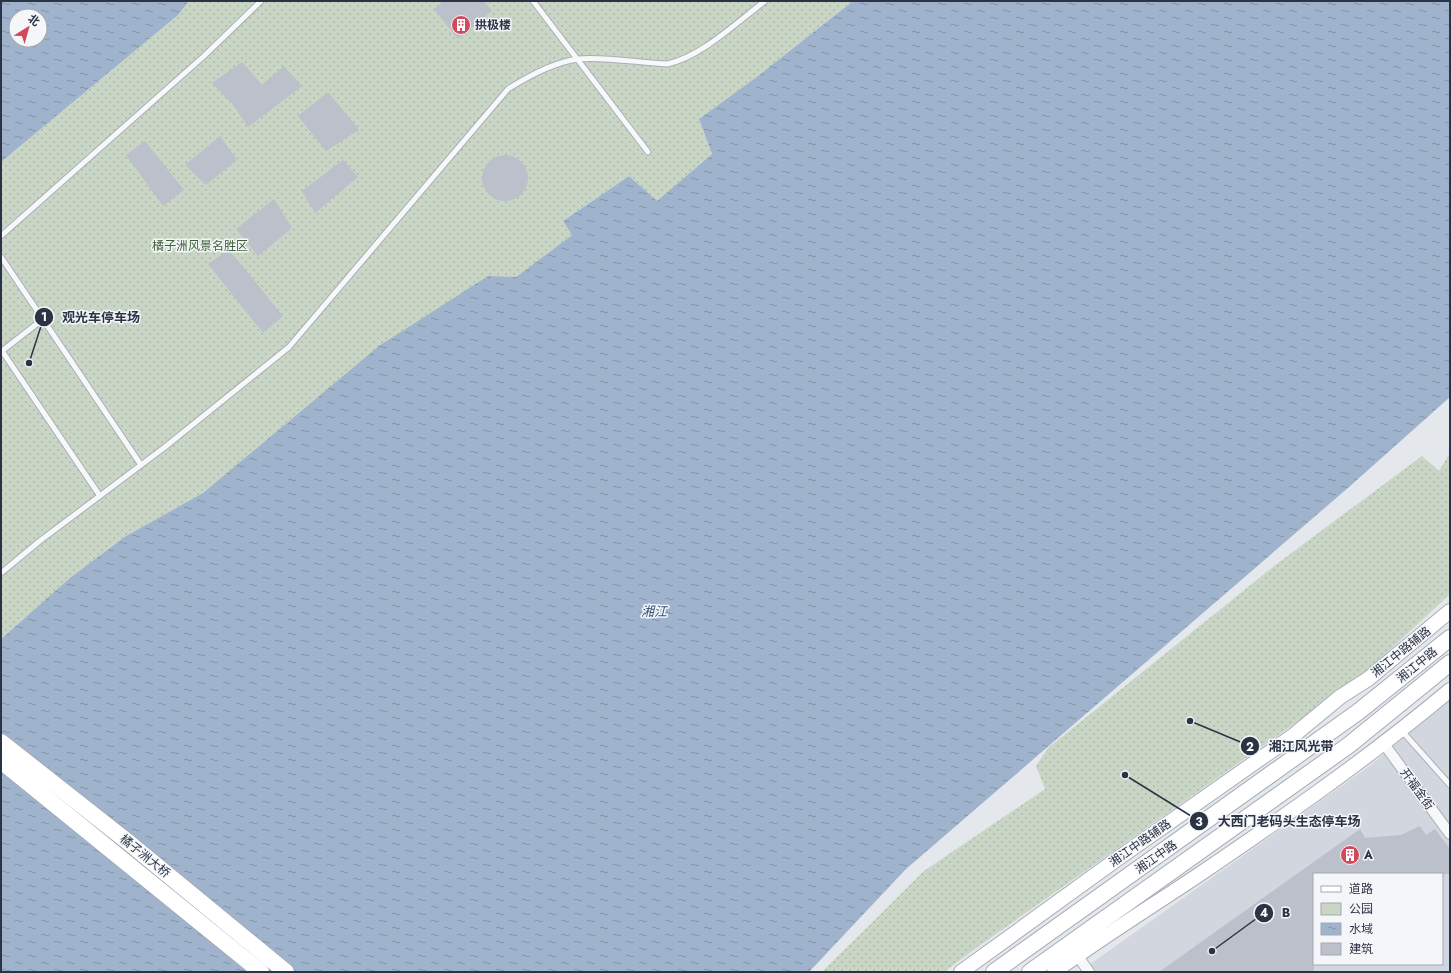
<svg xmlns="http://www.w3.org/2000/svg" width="1451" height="973" font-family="Jost,'Noto Sans SC',sans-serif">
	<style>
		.built { fill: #d2d6de; fill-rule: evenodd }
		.green { fill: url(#green-dots) }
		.water { fill: url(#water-ripples); fill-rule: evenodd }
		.building { fill: #bbc0ca }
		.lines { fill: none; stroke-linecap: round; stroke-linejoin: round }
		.lane-casing { stroke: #a9aeb7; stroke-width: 7 }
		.street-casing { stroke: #a9aeb7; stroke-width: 12 }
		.secondary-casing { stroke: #a9aeb7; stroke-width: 16 }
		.primary-casing { stroke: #a3abb8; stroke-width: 18 }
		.lane { stroke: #f7f8fa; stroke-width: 5 }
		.street { stroke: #f7f8fa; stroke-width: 10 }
		.secondary { stroke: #fff; stroke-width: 14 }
		.primary { stroke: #fff; stroke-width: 16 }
		.labels { text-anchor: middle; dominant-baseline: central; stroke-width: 3; stroke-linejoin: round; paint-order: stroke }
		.poi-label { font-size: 12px; font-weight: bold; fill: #2b3445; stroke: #f4f6f9; text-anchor: start }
		.park-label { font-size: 12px; fill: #3f6138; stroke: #f4f6f9 }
		.street-label { font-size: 12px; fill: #2b3445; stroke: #f4f6f9 }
		.water-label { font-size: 13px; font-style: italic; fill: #34527a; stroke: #f4f6f9 }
		.leader { fill: none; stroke: #2b3445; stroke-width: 1.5 }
		.callout-dot { fill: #2b3445; stroke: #f4f6f9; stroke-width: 1.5 }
		.mark-label { font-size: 12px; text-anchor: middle; font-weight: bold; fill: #fff }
		.callout-label { font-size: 13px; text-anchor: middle; font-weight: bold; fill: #2b3445; stroke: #f4f6f9; stroke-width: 3; stroke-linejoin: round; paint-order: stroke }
	</style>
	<defs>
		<pattern id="green-dots" width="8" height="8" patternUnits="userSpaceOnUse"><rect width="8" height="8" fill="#c9d6c5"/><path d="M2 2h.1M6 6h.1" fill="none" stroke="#adb8ab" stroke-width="1.8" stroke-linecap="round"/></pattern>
		<pattern id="water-ripples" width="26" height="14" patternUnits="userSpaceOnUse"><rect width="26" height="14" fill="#9fb4cc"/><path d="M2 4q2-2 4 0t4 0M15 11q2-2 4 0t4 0" fill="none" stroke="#8293a7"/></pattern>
	</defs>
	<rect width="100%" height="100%" fill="#e4e7ec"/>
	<path class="built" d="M 1450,699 L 1450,972 L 1079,972 L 1367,768 ZM 1314,874 L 1442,874 L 1442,964 L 1314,964 Z"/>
	<g class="green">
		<path d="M 189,1 L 853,1 L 758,76 L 699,119 L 712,154 L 656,202 L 629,176 L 563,221 L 572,235 L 516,277 L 488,276 L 203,493 L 126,536 L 71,577 L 1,639 L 1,162 L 178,15 Z"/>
		<path d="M 1450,453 L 1450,594 L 1376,663 L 1338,693 L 976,948 L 944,972 L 822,972 L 924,871 L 1045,789 L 1036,766 L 1048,748 L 1278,563 L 1422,456 L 1439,471 Z"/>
	</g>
	<g class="water">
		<path d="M 1,1 L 189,1 L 178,15 L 1,162 ZM 16,16 L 40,16 L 40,40 L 16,40 Z"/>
		<path d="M 853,1 L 1450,1 L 1450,397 L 1349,487 L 906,869 L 809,972 L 1,972 L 1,639 L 71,577 L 126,536 L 203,493 L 379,346 L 488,276 L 516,277 L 572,235 L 563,221 L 629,176 L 657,201 L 712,154 L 699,119 L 758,76 Z"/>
	</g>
	<g class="building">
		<path d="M 444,1 L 484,1 L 492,11 L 458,39 L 434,9 Z"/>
		<path d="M 242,62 L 262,85 L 284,66 L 302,86 L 248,127 L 230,100 L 229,101 L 212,83 Z"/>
		<path d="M 328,92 L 359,130 L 326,151 L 298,116 Z"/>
		<path d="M 220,136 L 237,160 L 206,185 L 185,165 Z"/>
		<path d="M 145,141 L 184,190 L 163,206 L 126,155 Z"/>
		<circle cx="505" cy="178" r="23"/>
		<path d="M 343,160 L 358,177 L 315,213 L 302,191 Z"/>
		<path d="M 274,199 L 292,228 L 258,256 L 236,229 Z"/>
		<path d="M 229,250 L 283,316 L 263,333 L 208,264 Z"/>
		<path d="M 1420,826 L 1426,835 L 1435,829 L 1450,849 L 1450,874 L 1314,874 L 1314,972 L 1159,972 L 1360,829 L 1365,838 L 1401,835 Z"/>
	</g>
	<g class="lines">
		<defs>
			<g id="lane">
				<path d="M 533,1 L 648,152"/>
				<path d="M 1,236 L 204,56 L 261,1"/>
				<path d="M 1,257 L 141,465"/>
				<path d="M 43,319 L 2,351 L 100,496"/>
				<path d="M 1,573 L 41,540 L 165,447 L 289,347 L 508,89 C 527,77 555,62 578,59 C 602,56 641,63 667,64 C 701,57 737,22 765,1"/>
				<path d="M 1402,731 L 1450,785"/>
			</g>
			<g id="street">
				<path d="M 1384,744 L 1450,834"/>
				<path d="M 1077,955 L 1089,972"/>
			</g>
			<g id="secondary">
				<path d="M 961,972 L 1120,857 L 1294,735 L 1340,697 L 1368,679 L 1450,611"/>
				<path d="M 1054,972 C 1101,938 1149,908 1197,876 C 1284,817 1370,757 1450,690"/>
			</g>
			<g id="primary">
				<path d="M 1,742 L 128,842 L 286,972"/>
				<path d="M 1,761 L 261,972"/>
				<path d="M 994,972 L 1358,712 L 1450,638"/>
				<path d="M 1030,972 L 1349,745 L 1450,663"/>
			</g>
		</defs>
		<use href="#lane" class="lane-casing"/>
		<use href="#street" class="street-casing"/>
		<use href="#secondary" class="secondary-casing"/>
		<use href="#primary" class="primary-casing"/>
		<use href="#lane" class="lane"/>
		<use href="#street" class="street"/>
		<use href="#secondary" class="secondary"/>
		<use href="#primary" class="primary"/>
	</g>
	<defs>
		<symbol id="building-disc" viewBox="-11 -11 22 22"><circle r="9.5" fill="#d1495b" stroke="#f4f6f9"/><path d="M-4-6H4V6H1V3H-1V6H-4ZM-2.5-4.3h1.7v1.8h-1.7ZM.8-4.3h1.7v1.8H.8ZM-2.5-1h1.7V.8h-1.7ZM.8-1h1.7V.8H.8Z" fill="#fff"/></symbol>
	</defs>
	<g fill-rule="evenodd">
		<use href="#building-disc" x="450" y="14" width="22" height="22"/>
		<use href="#building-disc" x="1339" y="844" width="22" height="22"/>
	</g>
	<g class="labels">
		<g class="poi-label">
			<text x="475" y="25">拱极楼</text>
			<text x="1364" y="855">A</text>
		</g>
		<g class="park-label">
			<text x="200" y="246">橘子洲风景名胜区</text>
		</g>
		<g class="street-label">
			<text transform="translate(1401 652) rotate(-39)">湘江中路辅路</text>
			<text transform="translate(1417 665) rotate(-39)">湘江中路</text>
			<text transform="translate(1417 789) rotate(54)">开福金街</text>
			<text transform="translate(1140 843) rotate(-35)">湘江中路辅路</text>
			<text transform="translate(145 856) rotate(39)">橘子洲大桥</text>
			<text transform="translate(1156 857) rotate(-35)">湘江中路</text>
		</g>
		<g class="water-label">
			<text x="654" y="611">湘江</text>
		</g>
	</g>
	<path class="leader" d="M29 363L44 317M1190 721L1250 746M1125 775L1199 821M1212 951L1264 913"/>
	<g class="callout-dot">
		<circle cx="29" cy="363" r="4"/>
		<circle cx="1190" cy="721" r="4"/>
		<circle cx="1125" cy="775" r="4"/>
		<circle cx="1212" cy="951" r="4"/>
		<circle cx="44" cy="317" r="10"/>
		<circle cx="1250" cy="746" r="10"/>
		<circle cx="1199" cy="821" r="10"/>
		<circle cx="1264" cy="913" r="10"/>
	</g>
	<g class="mark-label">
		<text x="44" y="321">1</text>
		<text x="1250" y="751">2</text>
		<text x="1199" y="826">3</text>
		<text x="1264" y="917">4</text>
	</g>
	<g class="callout-label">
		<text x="101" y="322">观光车停车场</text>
		<text x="1301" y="751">湘江风光带</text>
		<text x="1289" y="826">大西门老码头生态停车场</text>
		<text x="1286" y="917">B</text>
	</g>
	<rect width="1451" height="973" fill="none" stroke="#2b3445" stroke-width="4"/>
	<rect x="1313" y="873" width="130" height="92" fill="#f4f6f9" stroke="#a4a8b1"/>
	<rect x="1321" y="886" width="20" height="6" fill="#ffffff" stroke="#a4a8b1"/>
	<text x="1349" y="893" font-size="12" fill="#2b3445">道路</text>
	<rect x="1321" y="903" width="20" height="12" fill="#c9d6c5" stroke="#a4a8b1"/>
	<text x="1349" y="913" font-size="12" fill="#2b3445">公园</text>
	<rect x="1321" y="923" width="20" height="12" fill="url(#water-ripples)" stroke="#a4a8b1"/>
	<text x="1349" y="933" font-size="12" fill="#2b3445">水域</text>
	<rect x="1321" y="943" width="20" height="12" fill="#bbc0ca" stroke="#a4a8b1"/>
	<text x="1349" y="953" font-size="12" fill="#2b3445">建筑</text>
	<g transform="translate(28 28) rotate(37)"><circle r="19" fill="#f4f6f9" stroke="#a4a8b1"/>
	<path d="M0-3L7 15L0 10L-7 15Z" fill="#d1495b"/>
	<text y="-6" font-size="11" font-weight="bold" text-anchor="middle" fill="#2b3445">北</text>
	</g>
</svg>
